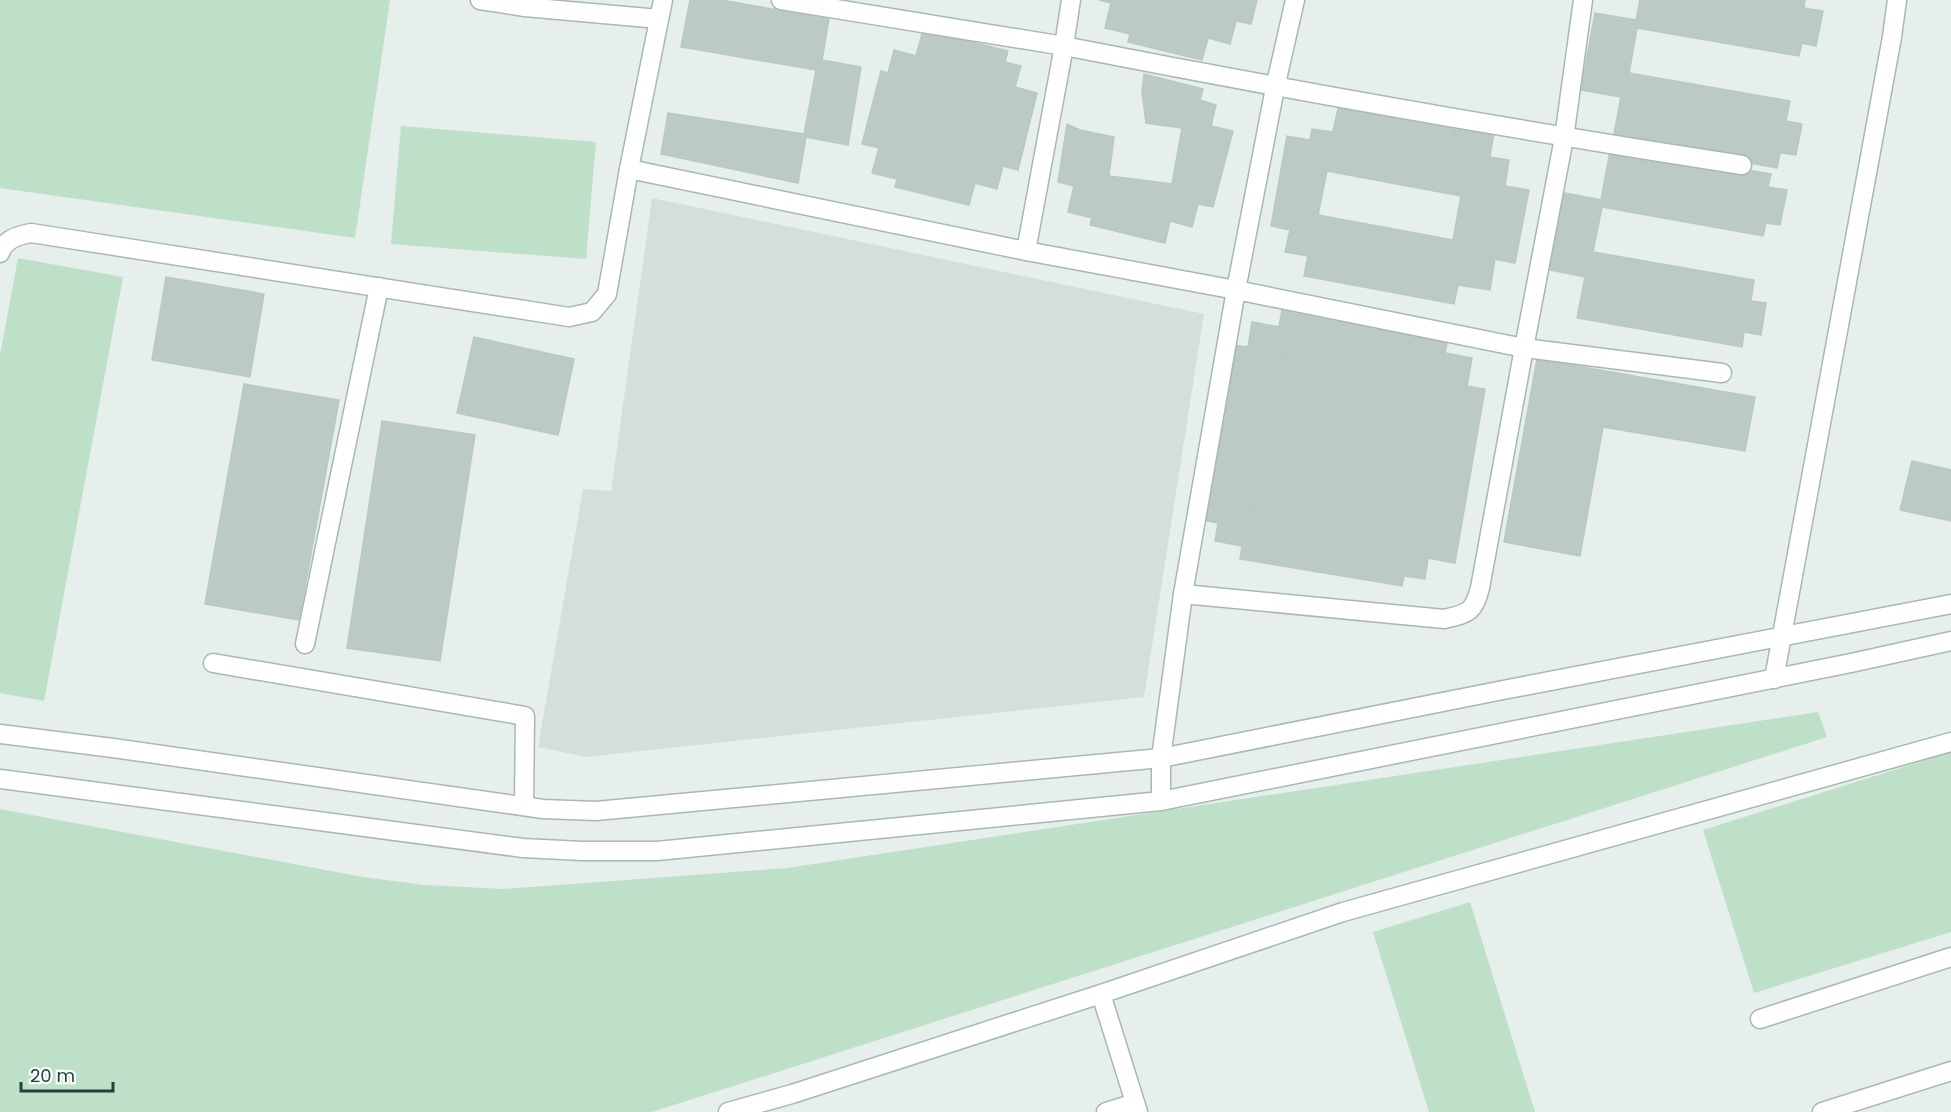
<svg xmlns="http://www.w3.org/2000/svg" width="1951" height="1112" font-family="Poppins,sans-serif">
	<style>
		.built { fill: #d4dfda }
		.green { fill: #bfe0c8 }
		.building { fill: #bbcac4; stroke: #b8c9c2; stroke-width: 1.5; fill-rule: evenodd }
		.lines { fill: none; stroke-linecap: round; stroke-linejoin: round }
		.minor-casing { stroke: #a8b8b2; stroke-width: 21 }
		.minor { stroke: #fff; stroke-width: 18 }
	</style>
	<rect width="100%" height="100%" fill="#e6efeb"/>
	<path class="built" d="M 652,198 L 1204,314 L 1144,697 L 586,757 L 538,747 L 583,489 L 611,491 Z"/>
	<g class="green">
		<path d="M 0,0 L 390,0 L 355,238 L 0,188 Z"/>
		<path d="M 401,126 L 596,142 L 586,259 L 391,244 Z"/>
		<path d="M 18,258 L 123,277 L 44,701 L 0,693 L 0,355 Z"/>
		<path d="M 1818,712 L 1827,737 L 652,1112 L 0,1112 L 0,809 L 363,877 L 424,885 L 504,889 L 787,868 Z"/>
		<path d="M 1951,752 L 1951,932 L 1754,993 L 1703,830 Z"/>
		<path d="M 1470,902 L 1535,1112 L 1429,1112 L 1373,932 Z"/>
	</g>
	<g class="building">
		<path d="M 690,0 L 721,0 L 829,19 L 822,60 L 861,67 L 848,145 L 806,137 L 798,183 L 661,154 L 668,113 L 804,134 L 816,70 L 681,47 Z"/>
		<path d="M 1099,0 L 1257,0 L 1251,24 L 1236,21 L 1230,44 L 1208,38 L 1202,60 L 1128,42 L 1130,34 L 1105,28 L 1111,3 Z"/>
		<path d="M 1640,0 L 1805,0 L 1804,8 L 1823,11 L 1816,46 L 1802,43 L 1799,56 L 1637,28 L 1629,73 L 1790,101 L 1786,121 L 1802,124 L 1796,155 L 1780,153 L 1777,168 L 1613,139 L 1621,97 L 1581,90 L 1595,13 L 1636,20 Z"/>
		<path d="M 923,30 L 1008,51 L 1005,62 L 1021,66 L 1015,87 L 1037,93 L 1018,170 L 1003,166 L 997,189 L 975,183 L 969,205 L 895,187 L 897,179 L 872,173 L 879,148 L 862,144 L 881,71 L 888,73 L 894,50 L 916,56 Z"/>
		<path d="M 1144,74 L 1203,89 L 1200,100 L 1216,105 L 1211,126 L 1233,131 L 1213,207 L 1198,204 L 1192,227 L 1170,221 L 1165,243 L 1090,225 L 1092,218 L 1068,212 L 1074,186 L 1058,182 L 1067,124 L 1080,130 L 1114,137 L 1109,176 L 1172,184 L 1182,128 L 1146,123 L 1142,91 Z"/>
		<path d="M 1339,104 L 1494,132 L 1490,157 L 1509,160 L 1505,186 L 1529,190 L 1515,263 L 1495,259 L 1490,290 L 1458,285 L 1454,304 L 1304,276 L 1308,256 L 1285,252 L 1290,230 L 1271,226 L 1287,136 L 1310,140 L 1312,129 L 1333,132 ZM 1327,171 L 1461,196 L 1453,240 L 1318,215 Z"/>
		<path d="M 1611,146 L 1771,174 L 1768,187 L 1787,190 L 1780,225 L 1766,223 L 1763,236 L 1602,207 L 1593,252 L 1754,280 L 1751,301 L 1766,303 L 1761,335 L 1744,332 L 1742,347 L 1577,318 L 1585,277 L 1545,269 L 1559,192 L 1601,200 Z"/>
		<path d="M 166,277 L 264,294 L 250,377 L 152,360 Z"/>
		<path d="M 1282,310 L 1448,337 L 1445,353 L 1472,358 L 1467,386 L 1485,389 L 1455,563 L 1428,558 L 1425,579 L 1404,576 L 1402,586 L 1240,559 L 1242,546 L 1215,541 L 1218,523 L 1203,520 L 1233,345 L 1248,347 L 1252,322 L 1279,327 Z"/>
		<path d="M 474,337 L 574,359 L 558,435 L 457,413 Z"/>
		<path d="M 1285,353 L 1435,386 L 1400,542 L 1250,510 Z"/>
		<path d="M 1537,359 L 1755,397 L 1745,451 L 1603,427 L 1580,556 L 1504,542 Z"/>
		<path d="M 244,384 L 339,400 L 299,620 L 205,604 Z"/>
		<path d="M 382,421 L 475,435 L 440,661 L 347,648 Z"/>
		<path d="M 1912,461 L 1951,470 L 1951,521 L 1900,510 Z"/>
	</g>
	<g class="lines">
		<defs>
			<g id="minor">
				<path d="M 480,0 L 525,7 L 659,19"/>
				<path d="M 781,0 L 1064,46 L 1026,251"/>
				<path d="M 1071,0 L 1064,46 C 1289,90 1515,130 1742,165"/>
				<path d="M 1583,0 L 1564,138 L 1524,348 L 1722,373"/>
				<path d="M 629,169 L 1026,251 L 1236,290 L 1183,594 L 1161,758 L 1161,801"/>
				<path d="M 0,253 C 4,239 19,235 31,233 L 569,317 L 592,312 L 607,294 L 629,169 L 663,0"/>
				<path d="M 1183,594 L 1444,619 C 1469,613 1473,613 1480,588 L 1524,348 L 1236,290 L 1275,88 L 1295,0"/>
				<path d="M 305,644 L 379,287"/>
				<path d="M 213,663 L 525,716 L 524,806"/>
				<path d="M 1774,679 L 1892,37 L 1897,0"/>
				<path d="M 0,734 L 113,748 L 543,809 L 596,811 L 1161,758 L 1498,691 L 1951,604"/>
				<path d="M 0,779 L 523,848 L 582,851 L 657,851 L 1161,801 L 1851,663 L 1951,641"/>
				<path d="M 1101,994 L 1138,1112"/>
				<path d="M 1760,1019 L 1951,957"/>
				<path d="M 728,1112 L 792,1094 L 1101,994 L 1343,912 L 1951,742"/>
				<path d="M 1106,1112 L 1135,1103"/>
				<path d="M 1822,1112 L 1951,1071"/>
			</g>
		</defs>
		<use href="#minor" class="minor-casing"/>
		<use href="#minor" class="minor"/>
	</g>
	<path d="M21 1082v9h92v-9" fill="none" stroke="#24423a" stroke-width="3"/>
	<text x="30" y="1082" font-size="18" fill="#24423a" stroke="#f7fbf9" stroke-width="4.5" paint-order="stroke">20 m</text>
</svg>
